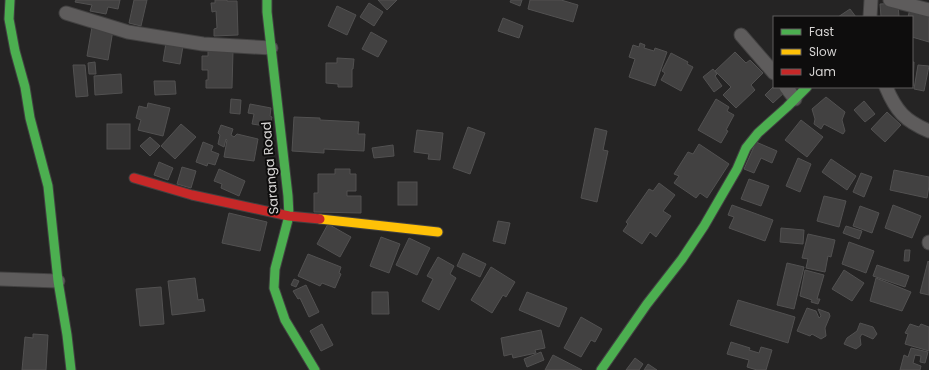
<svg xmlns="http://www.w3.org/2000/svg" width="929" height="370" font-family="Poppins,sans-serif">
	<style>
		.building { fill: #424141; stroke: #525151 }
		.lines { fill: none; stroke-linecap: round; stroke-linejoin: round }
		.street-casing { stroke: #424141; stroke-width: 15 }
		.fast-casing { stroke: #424141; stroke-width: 11 }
		.slow-casing { stroke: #424141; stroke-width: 11 }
		.jam-casing { stroke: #424141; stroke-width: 11 }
		.street { stroke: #5e5c5c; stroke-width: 13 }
		.fast { stroke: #4caf50; stroke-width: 9 }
		.slow { stroke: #ffc107; stroke-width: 9 }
		.jam { stroke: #c62828; stroke-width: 9 }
		.labels { text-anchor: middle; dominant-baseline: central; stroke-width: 4; stroke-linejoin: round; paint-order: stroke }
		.street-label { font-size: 13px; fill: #d7d5d4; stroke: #0e0d0d }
	</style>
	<rect width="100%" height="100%" fill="#252424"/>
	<g class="building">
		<path d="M 76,0 L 120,0 L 118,9 L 108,7 L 106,14 L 90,11 L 92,5 L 75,2 Z"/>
		<path d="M 134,0 L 147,0 L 141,26 L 129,23 Z"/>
		<path d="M 215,0 L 227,0 L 227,1 L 237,1 L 238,35 L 214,36 L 214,29 L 217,28 L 216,11 L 212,12 L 211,3 L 215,3 Z"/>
		<path d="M 378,0 L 397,0 L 387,10 Z"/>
		<path d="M 511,0 L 522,0 L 520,6 L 510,2 Z"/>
		<path d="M 530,0 L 561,0 L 578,5 L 573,22 L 528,9 Z"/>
		<path d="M 369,3 L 383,12 L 374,26 L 360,17 Z"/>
		<path d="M 898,3 L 899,17 L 881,17 L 880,4 Z"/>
		<path d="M 337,6 L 356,15 L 347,35 L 328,26 Z"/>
		<path d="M 850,9 L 856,17 L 838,17 Z"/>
		<path d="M 910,9 L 929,14 L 929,42 L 912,37 L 912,17 L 908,17 Z"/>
		<path d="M 503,18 L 523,26 L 519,38 L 498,31 Z"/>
		<path d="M 92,27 L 113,30 L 108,60 L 87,56 Z"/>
		<path d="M 371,32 L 387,41 L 378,57 L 362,49 Z"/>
		<path d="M 166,43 L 183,46 L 180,64 L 163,61 Z"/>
		<path d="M 640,43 L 645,45 L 644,48 L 654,51 L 655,48 L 667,52 L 655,86 L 629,77 L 635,59 L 629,57 L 633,45 L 639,47 Z"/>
		<path d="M 208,51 L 233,51 L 232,88 L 206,88 L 206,80 L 208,80 L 208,70 L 202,70 L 202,56 L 208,56 Z"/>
		<path d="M 735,52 L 746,63 L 750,60 L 763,73 L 751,85 L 755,90 L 736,108 L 723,95 L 731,87 L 715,71 Z"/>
		<path d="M 671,53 L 688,62 L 687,64 L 693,67 L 681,91 L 661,80 L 665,73 L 662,71 Z"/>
		<path d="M 337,58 L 354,59 L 353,69 L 352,69 L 352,87 L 338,87 L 338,84 L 326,83 L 326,63 L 337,63 Z"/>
		<path d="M 95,62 L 96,74 L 89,74 L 88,63 Z"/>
		<path d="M 912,62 L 914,62 L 913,86 L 912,86 Z"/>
		<path d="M 73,65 L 85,65 L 88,96 L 76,97 Z"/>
		<path d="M 918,65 L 929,66 L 924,91 L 914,89 Z"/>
		<path d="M 713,69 L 717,74 L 715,76 L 722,86 L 714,92 L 703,77 Z"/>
		<path d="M 121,74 L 122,93 L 95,95 L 94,76 Z"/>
		<path d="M 154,81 L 175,81 L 176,94 L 155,95 Z"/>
		<path d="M 774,86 L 782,87 L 786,91 L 773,103 L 765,95 Z"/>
		<path d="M 826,97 L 845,112 L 842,120 L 845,131 L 843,134 L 824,124 L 821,129 L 814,124 L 815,119 L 812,109 Z"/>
		<path d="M 231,99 L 241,100 L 240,114 L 230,113 Z"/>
		<path d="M 716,99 L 729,107 L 727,111 L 734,115 L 726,130 L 728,131 L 721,143 L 698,130 Z"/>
		<path d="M 864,101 L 875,114 L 865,122 L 854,110 Z"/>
		<path d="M 148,103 L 170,108 L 163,136 L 138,130 L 141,120 L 136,118 L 139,106 L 147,108 Z"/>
		<path d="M 250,104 L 271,108 L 270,116 L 272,117 L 270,126 L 265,125 L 265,126 L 252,124 L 254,114 L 248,113 Z"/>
		<path d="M 887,112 L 901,125 L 885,142 L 871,129 Z"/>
		<path d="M 294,117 L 320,118 L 320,120 L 359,122 L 358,134 L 365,134 L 364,151 L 324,149 L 324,153 L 292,151 Z"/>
		<path d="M 801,120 L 823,137 L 807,157 L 785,140 Z"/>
		<rect x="107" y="124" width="23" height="25"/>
		<path d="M 181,124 L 196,137 L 175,159 L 161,146 Z"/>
		<path d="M 221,125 L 233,129 L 231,135 L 234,137 L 237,134 L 258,139 L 254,161 L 224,157 L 227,140 L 226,139 L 224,147 L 218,144 L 220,135 L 218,133 Z"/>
		<path d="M 468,127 L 485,133 L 470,174 L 453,168 Z"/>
		<path d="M 595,128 L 607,131 L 603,150 L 608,151 L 597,202 L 581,198 Z"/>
		<path d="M 417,130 L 443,133 L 440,160 L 428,159 L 429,154 L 414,152 Z"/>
		<path d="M 150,137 L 160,146 L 150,156 L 140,146 Z"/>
		<path d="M 203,142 L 213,146 L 211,151 L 219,154 L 215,165 L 208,163 L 207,166 L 196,162 Z"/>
		<path d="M 756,142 L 777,151 L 772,163 L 761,158 L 754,173 L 744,169 Z"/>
		<path d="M 699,144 L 729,164 L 707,198 L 700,193 L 696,198 L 674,183 L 679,176 L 674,174 L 688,152 L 693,154 Z"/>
		<path d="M 393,145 L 394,156 L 374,158 L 372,148 Z"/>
		<path d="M 798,158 L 811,164 L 800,192 L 786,186 Z"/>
		<path d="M 831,159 L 856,176 L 847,190 L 822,172 Z"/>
		<path d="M 159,162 L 173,168 L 168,180 L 154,175 Z"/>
		<path d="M 182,167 L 196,171 L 191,188 L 177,184 Z"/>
		<path d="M 219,169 L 245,181 L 239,196 L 221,188 L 222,184 L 214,181 Z"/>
		<path d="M 335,169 L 350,169 L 350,174 L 356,174 L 356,191 L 347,191 L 347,196 L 361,196 L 361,213 L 314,212 L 314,193 L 318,193 L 318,174 L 335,174 Z"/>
		<path d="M 894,170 L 929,177 L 929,186 L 927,198 L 890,190 Z"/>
		<path d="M 861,173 L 872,177 L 864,197 L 853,192 Z"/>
		<path d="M 749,179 L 769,186 L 761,206 L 741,199 Z"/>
		<rect x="398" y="182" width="19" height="23"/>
		<path d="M 659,183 L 675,195 L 663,211 L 671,216 L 656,237 L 650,232 L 642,244 L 623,231 L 628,224 L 626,222 L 649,189 L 653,191 Z"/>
		<path d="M 824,196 L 846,201 L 839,227 L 817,221 Z"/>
		<path d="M 732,205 L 773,220 L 765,241 L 729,228 L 734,217 L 728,215 Z"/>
		<path d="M 893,205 L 921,216 L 912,238 L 885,228 Z"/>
		<path d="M 860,206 L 879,213 L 872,233 L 853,226 Z"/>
		<path d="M 229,213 L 267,222 L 260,251 L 222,243 Z"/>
		<path d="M 498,221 L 510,223 L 505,244 L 493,241 Z"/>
		<path d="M 328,224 L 351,237 L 340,257 L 317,244 Z"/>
		<path d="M 846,226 L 862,231 L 859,239 L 843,233 Z"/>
		<path d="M 781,228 L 804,230 L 803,244 L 780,242 Z"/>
		<path d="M 808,234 L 835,240 L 831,257 L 828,256 L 825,272 L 806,268 L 808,259 L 802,258 Z"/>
		<path d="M 381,237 L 400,244 L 389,273 L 370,266 Z"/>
		<path d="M 409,238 L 430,248 L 417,275 L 396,265 Z"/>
		<path d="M 849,242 L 874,251 L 866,273 L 842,264 Z"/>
		<path d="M 905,250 L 910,250 L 909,261 L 904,261 Z"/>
		<path d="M 463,253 L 486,264 L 480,277 L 457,266 Z"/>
		<path d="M 308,254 L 341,267 L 339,273 L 341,274 L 335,288 L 322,283 L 320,286 L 298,276 Z"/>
		<path d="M 438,257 L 454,266 L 450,274 L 456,278 L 439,310 L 422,301 L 433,279 L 427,276 Z"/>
		<path d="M 928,261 L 929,262 L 929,295 L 920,293 Z"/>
		<path d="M 787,263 L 804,267 L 794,309 L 777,305 Z"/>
		<path d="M 877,265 L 909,276 L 905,287 L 873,276 Z"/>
		<path d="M 491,267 L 515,282 L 506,297 L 503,295 L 492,313 L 471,300 Z"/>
		<path d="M 805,270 L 824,275 L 817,299 L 820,299 L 818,304 L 811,302 L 812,300 L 800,296 Z"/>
		<path d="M 844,270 L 864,283 L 852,301 L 832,289 Z"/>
		<path d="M 195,278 L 198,300 L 203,299 L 205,311 L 172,315 L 168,281 Z"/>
		<path d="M 876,278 L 911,292 L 902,311 L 870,301 Z"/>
		<path d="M 294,279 L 299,281 L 296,287 L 291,285 Z"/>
		<path d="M 306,285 L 319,312 L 309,317 L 300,298 L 298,299 L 293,291 Z"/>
		<path d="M 161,287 L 164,324 L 140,326 L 136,289 Z"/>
		<path d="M 372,292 L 388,292 L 389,314 L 372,314 Z"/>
		<path d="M 527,292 L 567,308 L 559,327 L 519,310 Z"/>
		<path d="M 738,300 L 795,317 L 788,343 L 730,325 Z"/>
		<path d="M 807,308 L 816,311 L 819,318 L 821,316 L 818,309 L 829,313 L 830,316 L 825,328 L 826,336 L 821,339 L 812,334 L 810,336 L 797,331 Z"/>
		<path d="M 581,317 L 602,329 L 595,342 L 591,340 L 581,357 L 564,348 Z"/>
		<path d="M 860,323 L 873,327 L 877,334 L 873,339 L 862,334 L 860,337 L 861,345 L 856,349 L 844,344 L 847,338 L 857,331 Z"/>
		<path d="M 322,324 L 333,345 L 321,351 L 310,331 Z"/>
		<path d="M 910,324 L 919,327 L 921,324 L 929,327 L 929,351 L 905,344 L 908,334 L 905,333 Z"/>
		<path d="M 541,330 L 545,348 L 535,350 L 536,353 L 513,358 L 512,354 L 504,356 L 501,338 Z"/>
		<path d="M 33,334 L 48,335 L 46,370 L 22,370 L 25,337 L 33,338 Z"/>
		<path d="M 731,342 L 750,348 L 749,350 L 759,353 L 761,347 L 772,350 L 766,370 L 757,370 L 747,367 L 749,360 L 727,354 Z"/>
		<path d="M 911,348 L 928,352 L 925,363 L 920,362 L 921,356 L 915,355 L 913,363 L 921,366 L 920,370 L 900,370 L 904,355 L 908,357 Z"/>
		<path d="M 541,352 L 544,360 L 527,367 L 524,359 Z"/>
		<path d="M 553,355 L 582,370 L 545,370 Z"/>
		<path d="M 635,358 L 643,364 L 639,370 L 626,370 Z"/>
		<path d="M 648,364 L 657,370 L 644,370 Z"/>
	</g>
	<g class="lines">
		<defs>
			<g id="street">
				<path d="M 890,0 L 929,10"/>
				<path d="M 66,13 L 128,32 L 203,44 L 271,48"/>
				<path d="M 870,17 L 871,0"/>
				<path d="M 741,35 L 774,73"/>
				<path d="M 786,87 L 795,99"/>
				<path d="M 886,87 C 896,111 905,121 929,131"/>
				<path d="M 929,243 L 929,242"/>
				<path d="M 0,279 L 58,281"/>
			</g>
			<g id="fast">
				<path d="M 10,0 L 9,19 L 15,51 L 25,87 L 30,118 L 48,186 L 58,281 L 67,335 L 71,370"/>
				<path d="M 267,0 L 267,12 L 288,196 L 289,216 L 275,269 L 274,288 L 285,320 L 315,370"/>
				<path d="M 601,370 L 647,304 L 682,259 L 704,226 L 737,169 L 746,148 L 758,133 L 787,107 L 807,87"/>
			</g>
			<path id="slow" d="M 320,219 L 438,232"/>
			<path id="jam" d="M 134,178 L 192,195 L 289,216 L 320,219"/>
		</defs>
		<use href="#street" class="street-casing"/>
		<use href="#fast" class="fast-casing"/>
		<use href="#slow" class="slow-casing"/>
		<use href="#jam" class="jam-casing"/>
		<use href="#street" class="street"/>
		<use href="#fast" class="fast"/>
		<use href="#slow" class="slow"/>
		<use href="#jam" class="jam"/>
	</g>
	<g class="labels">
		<g class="street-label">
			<text transform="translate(270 168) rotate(-95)">Saranga Road</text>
		</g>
	</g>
	<rect x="773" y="16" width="140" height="72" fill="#0e0d0d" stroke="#5e5d5d"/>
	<rect x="781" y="29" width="20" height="6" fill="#4caf50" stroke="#5e5d5d"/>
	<text x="809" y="36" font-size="12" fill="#d7d5d4">Fast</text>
	<rect x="781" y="49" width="20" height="6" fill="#ffc107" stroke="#5e5d5d"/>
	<text x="809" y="56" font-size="12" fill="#d7d5d4">Slow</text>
	<rect x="781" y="69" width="20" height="6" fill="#c62828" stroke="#5e5d5d"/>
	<text x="809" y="76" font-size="12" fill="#d7d5d4">Jam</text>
</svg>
